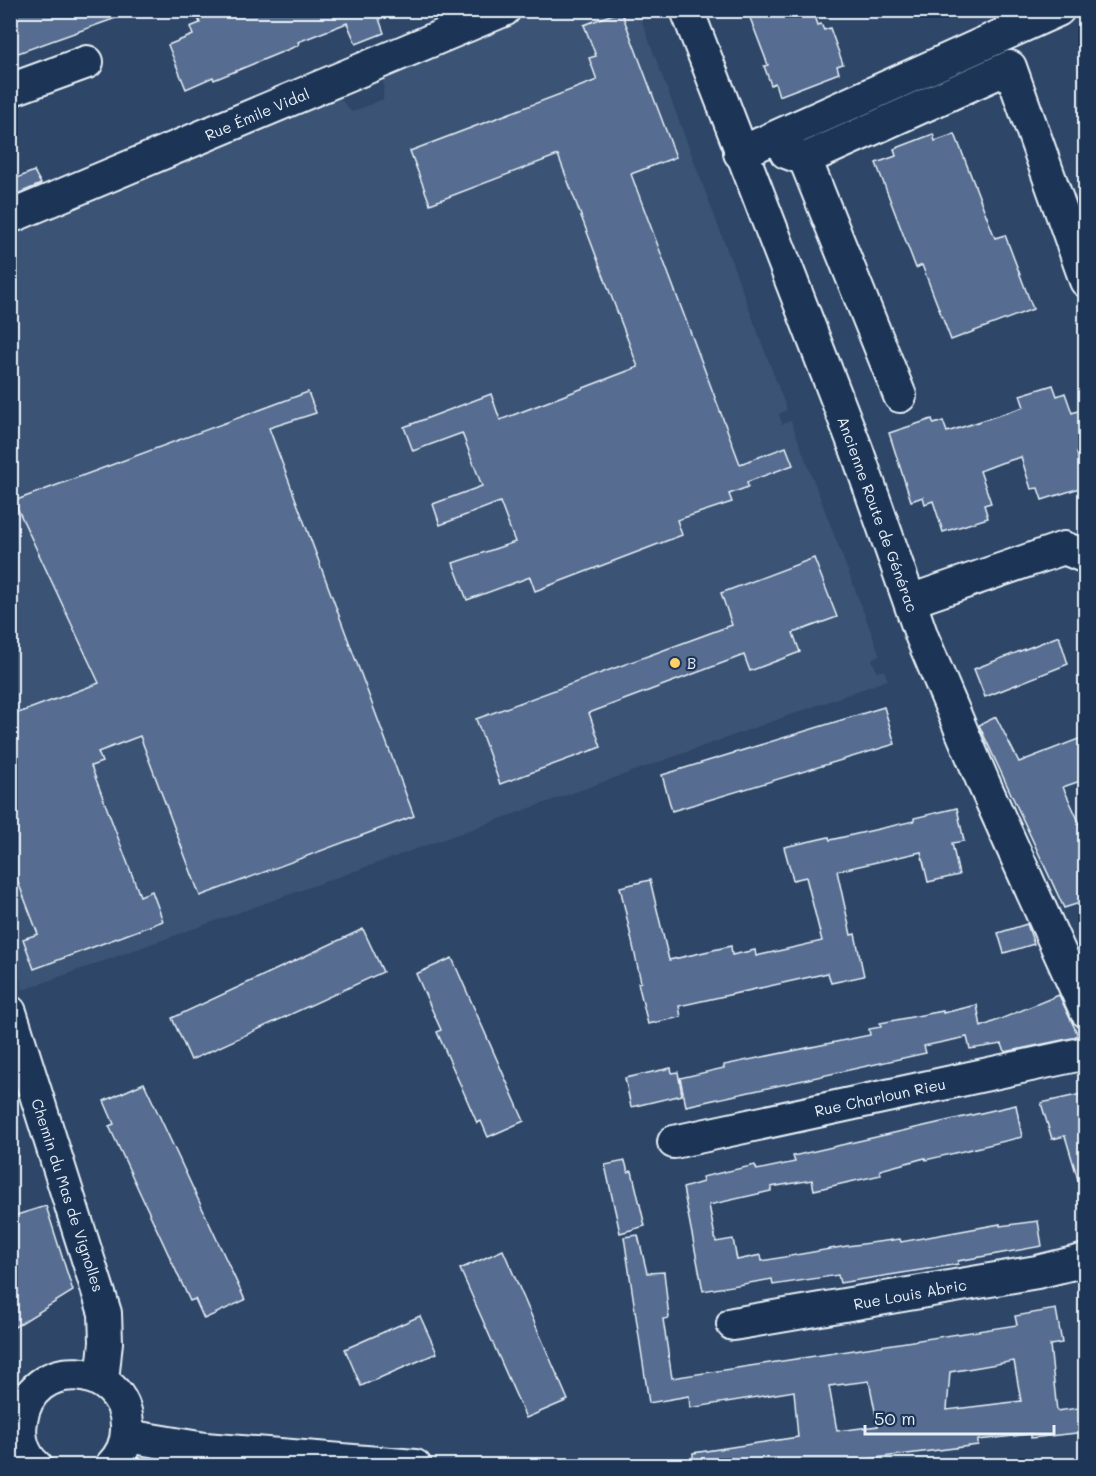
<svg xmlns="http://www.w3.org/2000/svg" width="1096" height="1476" font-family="Mali,sans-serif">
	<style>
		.built { fill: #3a5274 }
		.building { fill: #576d91; stroke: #e8f1f8; stroke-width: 1.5; fill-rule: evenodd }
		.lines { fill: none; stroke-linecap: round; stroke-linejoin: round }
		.minor-casing { stroke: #e8f1f8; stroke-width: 36 }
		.minor { stroke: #1d3557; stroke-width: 32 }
		.poi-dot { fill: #ffd166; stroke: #1d3557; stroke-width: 2 }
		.labels { text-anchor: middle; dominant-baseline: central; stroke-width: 4.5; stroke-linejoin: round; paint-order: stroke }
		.street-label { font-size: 15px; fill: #e8f1f8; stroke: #1d3557 }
		.poi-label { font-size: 15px; fill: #e8f1f8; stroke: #1d3557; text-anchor: start }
	</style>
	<rect width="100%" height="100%" fill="#2e4668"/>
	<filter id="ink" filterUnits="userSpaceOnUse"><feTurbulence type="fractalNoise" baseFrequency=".0167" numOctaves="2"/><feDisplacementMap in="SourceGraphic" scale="12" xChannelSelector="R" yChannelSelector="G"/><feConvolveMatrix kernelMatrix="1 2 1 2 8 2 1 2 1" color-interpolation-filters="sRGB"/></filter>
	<g filter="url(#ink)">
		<path class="built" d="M 522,11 L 638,11 L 787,410 L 779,414 L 782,424 L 791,421 L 880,655 L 872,659 L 877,672 L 884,670 L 888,680 L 23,990 L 10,942 L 10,227 L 333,90 L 352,112 L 383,99 L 384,67 Z"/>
		<g class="building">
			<path d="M 10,10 L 129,10 L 130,13 L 10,56 Z"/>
			<path d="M 195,10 L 376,10 L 384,33 L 356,44 L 347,23 L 298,42 L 299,45 L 214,80 L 213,77 L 186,89 L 168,45 L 193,35 L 190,27 L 200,23 Z"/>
			<path d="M 747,10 L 813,10 L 818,25 L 821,24 L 824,30 L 830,28 L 843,64 L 837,66 L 839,73 L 779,96 L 775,83 L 771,85 L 764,66 L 768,65 Z"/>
			<path d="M 621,11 L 676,157 L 631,174 L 740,464 L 786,447 L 793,465 L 747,482 L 748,487 L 729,494 L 732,502 L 677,520 L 682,535 L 535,591 L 530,577 L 467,600 L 453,563 L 515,542 L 500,502 L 440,525 L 433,504 L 482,486 L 462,433 L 413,451 L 404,427 L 491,394 L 500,420 L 638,367 L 558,155 L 430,204 L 410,151 L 597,80 L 589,58 L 596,56 L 584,25 Z"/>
			<path d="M 933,134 L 935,141 L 955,134 L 995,238 L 1005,235 L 1033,309 L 951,340 L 922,265 L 916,268 L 876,163 L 896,156 L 894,149 Z"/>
			<path d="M 34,171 L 41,184 L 10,197 L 10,181 Z"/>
			<path d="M 1053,385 L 1057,396 L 1065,393 L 1072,413 L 1086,408 L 1086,451 L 1077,453 L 1086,486 L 1042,500 L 1038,488 L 1031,489 L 1021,457 L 1001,463 L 980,471 L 991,503 L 984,505 L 988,518 L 943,532 L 933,501 L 925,504 L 923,497 L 911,501 L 889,433 L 932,419 L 934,424 L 943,421 L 947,432 L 1024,407 L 1020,395 Z"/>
			<path d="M 308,392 L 316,413 L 269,428 L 414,816 L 200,896 L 140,736 L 98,752 L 102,762 L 91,766 L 140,896 L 152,891 L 163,921 L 34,969 L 23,939 L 38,934 L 10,861 L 10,716 L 99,683 L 14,501 Z"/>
			<path d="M 814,558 L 837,617 L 793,633 L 800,652 L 750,671 L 744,655 L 589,713 L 601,747 L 500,784 L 476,719 L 732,625 L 721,593 Z"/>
			<path d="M 1059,636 L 1068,664 L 985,697 L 974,669 Z"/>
			<path d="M 884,707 L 895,744 L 672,811 L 662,775 Z"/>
			<path d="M 996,717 L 1019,762 L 1086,736 L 1086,779 L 1063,787 L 1086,837 L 1086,901 L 1064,908 L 979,725 Z"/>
			<path d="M 957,808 L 964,841 L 952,843 L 959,875 L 928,882 L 921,852 L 837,871 L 851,935 L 855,934 L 864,976 L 831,983 L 828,973 L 679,1006 L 681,1017 L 648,1024 L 638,983 L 641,982 L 620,887 L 650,880 L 669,960 L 731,946 L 732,955 L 755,950 L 756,956 L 822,941 L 806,877 L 793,880 L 784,847 L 829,837 L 830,840 L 914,821 L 914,818 Z"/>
			<path d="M 1027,924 L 1034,944 L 1004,953 L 998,933 Z"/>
			<path d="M 363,929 L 383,972 L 191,1060 L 172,1018 Z"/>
			<path d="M 452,958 L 524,1121 L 488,1137 L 481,1121 L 477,1123 L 464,1093 L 437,1032 L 441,1030 L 416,974 Z"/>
			<path d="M 1059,995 L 1078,1035 L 1072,1038 L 1005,1052 L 1002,1044 L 970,1049 L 967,1037 L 924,1046 L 926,1053 L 686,1106 L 680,1078 L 724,1068 L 724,1065 L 870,1035 L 869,1029 L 881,1027 L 880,1023 L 943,1011 L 943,1013 L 977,1005 L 981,1027 Z"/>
			<path d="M 671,1068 L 672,1073 L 678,1072 L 682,1095 L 631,1107 L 625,1078 Z"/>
			<path d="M 144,1083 L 245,1300 L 204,1319 L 195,1299 L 190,1301 L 109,1126 L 114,1124 L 104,1101 Z"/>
			<path d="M 1086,1093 L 1086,1186 L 1080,1186 L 1065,1136 L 1052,1139 L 1041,1103 Z"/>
			<path d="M 1016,1105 L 1022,1137 L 926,1160 L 925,1158 L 880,1170 L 881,1175 L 814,1190 L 812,1180 L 771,1187 L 771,1191 L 709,1205 L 716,1242 L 733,1239 L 737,1260 L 761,1255 L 762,1261 L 847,1246 L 900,1239 L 901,1242 L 1000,1224 L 1000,1226 L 1038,1221 L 1042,1246 L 958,1261 L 958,1264 L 840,1283 L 838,1275 L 773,1285 L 772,1279 L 703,1291 L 683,1188 L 703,1182 L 702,1177 L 755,1165 L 757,1170 L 795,1162 L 793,1156 Z"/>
			<path d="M 625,1161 L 628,1172 L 632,1171 L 645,1226 L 620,1233 L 605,1165 Z"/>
			<path d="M 46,1206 L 73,1291 L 10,1330 L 10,1234 L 14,1231 L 10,1217 Z"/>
			<path d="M 638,1235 L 647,1273 L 664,1272 L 669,1318 L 663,1319 L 672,1378 L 1017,1325 L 1015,1316 L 1056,1309 L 1062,1343 L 1050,1345 L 1057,1411 L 1086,1407 L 1086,1432 L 1031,1438 L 1031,1434 L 978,1440 L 978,1445 L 812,1466 L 693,1466 L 693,1453 L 798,1437 L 794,1391 L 690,1408 L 689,1396 L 649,1403 L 624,1237 ZM 1014,1361 L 1021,1401 L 947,1410 L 950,1372 ZM 869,1381 L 878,1426 L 837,1431 L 829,1386 Z"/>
			<path d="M 503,1250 L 568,1400 L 526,1418 L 460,1269 Z"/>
			<path d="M 420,1316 L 437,1353 L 361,1386 L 345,1349 Z"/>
		</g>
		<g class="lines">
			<defs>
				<g id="minor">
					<path d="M 687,10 L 857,451 L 922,637 L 984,784 L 1086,1011"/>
					<path d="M 10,90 L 87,62"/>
					<path d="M 786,152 L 805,159 L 900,396"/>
					<path d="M 740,153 L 1058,10"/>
					<path d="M 805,159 L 1010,67 L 1086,281"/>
					<path d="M 10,217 L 504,10"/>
					<path d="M 910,601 L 1064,548 L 1086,557"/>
					<path d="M 10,1012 L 105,1313 L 106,1342 L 102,1381"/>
					<path d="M 674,1142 L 1086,1053"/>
					<path d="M 733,1324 L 1037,1272 L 1086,1260"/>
					<path d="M 127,1436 L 205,1449 L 415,1466"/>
					<path d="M 36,1466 C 23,1455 18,1437 21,1421 C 30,1354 125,1362 127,1425 C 128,1440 122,1455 111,1466"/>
				</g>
			</defs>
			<use href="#minor" class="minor-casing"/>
			<use href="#minor" class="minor"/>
		</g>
	</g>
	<circle class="poi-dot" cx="675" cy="663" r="6"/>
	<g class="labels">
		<g class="street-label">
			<text transform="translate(257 114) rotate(-23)">Rue Émile Vidal</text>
			<text transform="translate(878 514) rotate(70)">Ancienne Route de Générac</text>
			<text transform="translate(880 1097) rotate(-12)">Rue Charloun Rieu</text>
			<text transform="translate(68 1195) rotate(72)">Chemin du Mas de Vignolles</text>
			<text transform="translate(910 1294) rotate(-10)">Rue Louis Abric</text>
		</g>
		<g class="poi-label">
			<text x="687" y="663">B</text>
		</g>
	</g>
	<rect width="1096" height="1476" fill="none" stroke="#1d3557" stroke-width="36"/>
	<rect x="18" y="18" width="1060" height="1440" fill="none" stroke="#e8f1f8" stroke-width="2" filter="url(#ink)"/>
	<path d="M865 1425v9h189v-9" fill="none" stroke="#e8f1f8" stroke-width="3"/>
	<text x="874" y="1425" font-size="18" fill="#e8f1f8" stroke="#1d3557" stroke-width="4.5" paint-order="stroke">50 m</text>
</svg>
